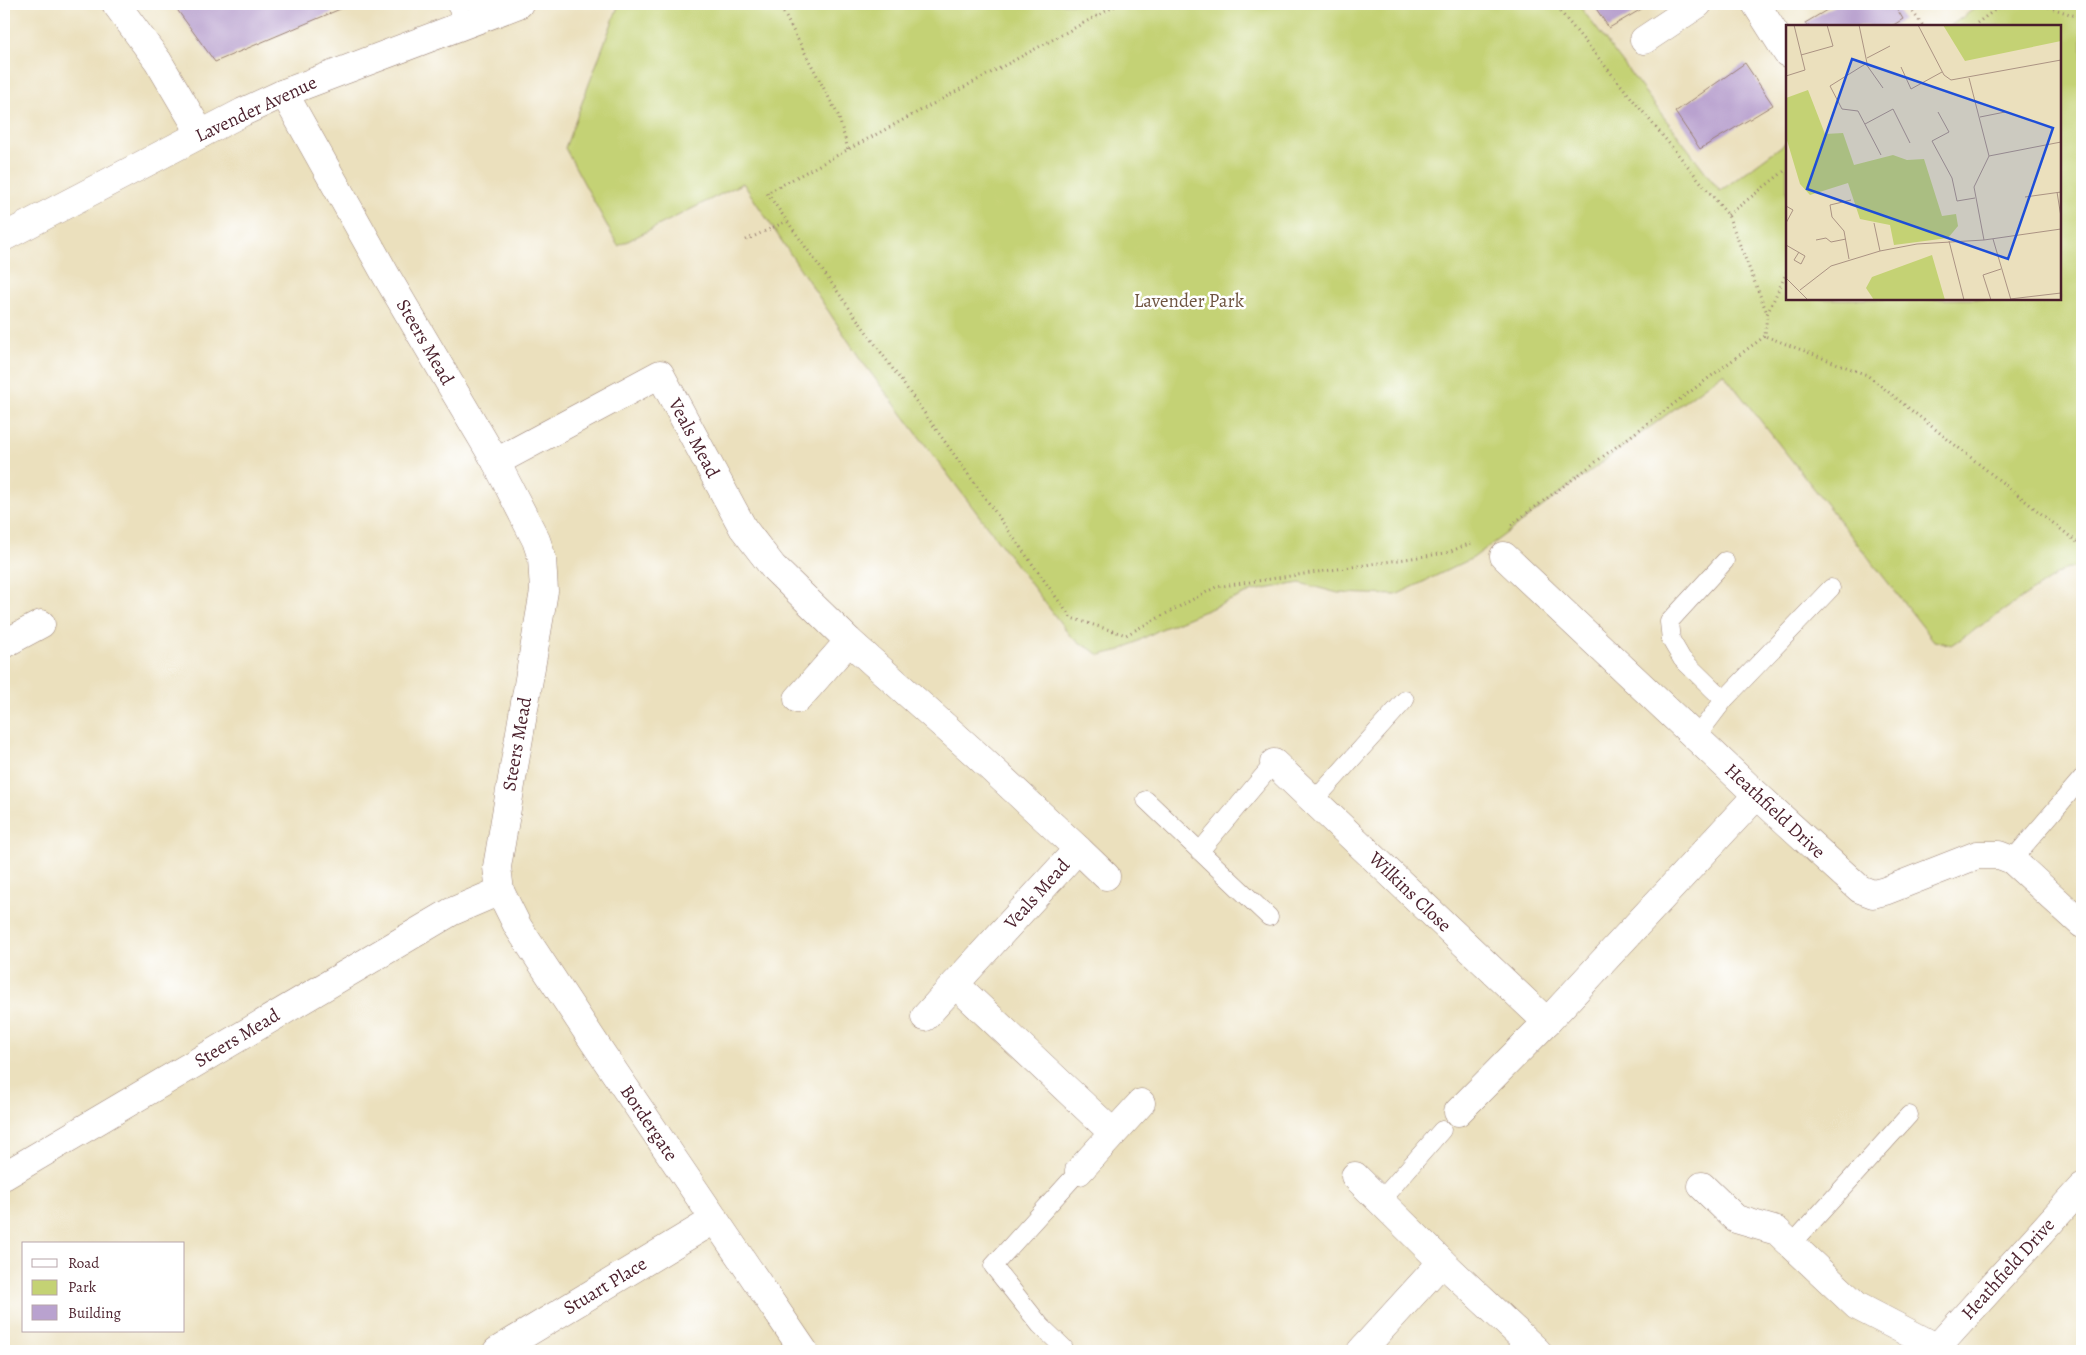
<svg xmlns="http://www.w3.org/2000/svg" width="2086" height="1355" font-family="Alegreya,serif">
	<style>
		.green { fill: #c4d274; stroke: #877850 }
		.building { fill: #b9a2cf }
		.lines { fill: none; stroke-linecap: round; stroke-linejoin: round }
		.service-casing { stroke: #9a8074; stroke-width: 19 }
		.minor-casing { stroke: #9a8074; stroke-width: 29 }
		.tertiary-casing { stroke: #9a8074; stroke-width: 29 }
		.path { stroke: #9a8074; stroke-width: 3; stroke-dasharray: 1 4; stroke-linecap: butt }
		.service { stroke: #fff; stroke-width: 18 }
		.minor { stroke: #fff; stroke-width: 28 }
		.tertiary { stroke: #fff; stroke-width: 28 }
		.labels { text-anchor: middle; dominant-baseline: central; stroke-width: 5; stroke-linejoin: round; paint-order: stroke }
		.street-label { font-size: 19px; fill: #4a1f2b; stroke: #fff }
		.park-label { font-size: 19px; fill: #6f5541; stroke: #fff }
		.inset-road { fill: none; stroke: #ab9383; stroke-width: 1 }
		.view { fill: #1d4ed8; fill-opacity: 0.15; stroke: #1d4ed8; stroke-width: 2.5 }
		.inset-edge { fill: none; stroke: #4a1f2b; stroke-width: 2.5 }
	</style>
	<rect width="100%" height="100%" fill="#fff"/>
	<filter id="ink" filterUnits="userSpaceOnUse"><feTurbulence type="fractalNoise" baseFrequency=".02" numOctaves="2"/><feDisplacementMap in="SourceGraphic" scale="10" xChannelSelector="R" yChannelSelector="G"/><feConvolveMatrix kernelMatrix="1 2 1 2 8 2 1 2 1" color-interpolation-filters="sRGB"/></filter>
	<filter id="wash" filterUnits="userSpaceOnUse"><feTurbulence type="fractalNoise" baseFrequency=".0096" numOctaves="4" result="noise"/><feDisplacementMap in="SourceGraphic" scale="20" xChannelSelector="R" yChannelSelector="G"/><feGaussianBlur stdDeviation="1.12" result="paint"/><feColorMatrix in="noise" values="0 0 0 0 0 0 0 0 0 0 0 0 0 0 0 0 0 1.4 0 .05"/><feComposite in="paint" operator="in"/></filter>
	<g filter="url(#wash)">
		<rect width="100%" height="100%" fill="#ebe0bd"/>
		<path class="green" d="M 619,4 L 1578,4 L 1720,191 L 1787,142 L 1787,299 L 2060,299 L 2060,26 L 1950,26 L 1981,4 L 2076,4 L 2082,6 L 2082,569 L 2067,568 L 1952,645 L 1934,641 L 1723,373 L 1473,558 L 1396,595 L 1338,593 L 1300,583 L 1253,591 L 1159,630 L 1121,650 L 1100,655 L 1071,637 L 861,360 L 743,183 L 618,246 L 565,148 Z"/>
		<g id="blocks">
			<g class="building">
				<path d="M 173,4 L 352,4 L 215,62 Z"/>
				<path d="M 1593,4 L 1650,4 L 1609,28 Z"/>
				<path d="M 1837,4 L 1894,4 L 1903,19 L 1892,26 L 1807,26 L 1805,23 Z"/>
				<path d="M 1745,63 L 1773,105 L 1700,149 L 1675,112 Z"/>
			</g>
		</g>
	</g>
	<g filter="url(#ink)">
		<use href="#blocks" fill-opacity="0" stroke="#9a8074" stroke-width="1"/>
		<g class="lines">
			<defs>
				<g id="service">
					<path d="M 455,4 L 466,23"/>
					<path d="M 1724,700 L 1682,659 L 1671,640 L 1669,622 L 1725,561"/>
					<path d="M 1696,737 L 1724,700 L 1831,588"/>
					<path d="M 1146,800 L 1269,917"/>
					<path d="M 1314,801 L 1405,700"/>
					<path d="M 1200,851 L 1274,763"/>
					<path d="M 2012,860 L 2082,778"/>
					<path d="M 1381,1200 L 1442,1130"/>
					<path d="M 1792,1244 L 1909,1115"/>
					<path d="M 1064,1348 L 1040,1325 L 993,1266 L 1079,1171"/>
				</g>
				<g id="minor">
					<path d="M 116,4 L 158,61 L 201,134"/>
					<path d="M 1756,4 L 1787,53"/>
					<path d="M 1644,40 L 1698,4"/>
					<path d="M 496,462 L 660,374 L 743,528 L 773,567 L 849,641 L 978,756 L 1078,849 L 955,984 L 1113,1133"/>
					<path d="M 1504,556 L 1757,795 L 1860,889 L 1873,894 L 1885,891 L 1977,855 L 1999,855 L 2012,860 L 2082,924"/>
					<path d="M 4,644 L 41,624"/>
					<path d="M 798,699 L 849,641"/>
					<path d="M 1274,763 L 1547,1022 L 1757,795"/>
					<path d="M 1078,849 L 1106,876"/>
					<path d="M 500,891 L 518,927 L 596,1045 L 804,1351"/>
					<path d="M 925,1017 L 955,984"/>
					<path d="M 1458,1112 L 1547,1022"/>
					<path d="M 1079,1171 L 1141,1103"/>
					<path d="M 4,1176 L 451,912 L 500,891 L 497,867 L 544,591 L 542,558 L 536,540 L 496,462 L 387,277 L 284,93"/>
					<path d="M 1355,1176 L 1442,1262"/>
					<path d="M 1702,1186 L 1736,1219 L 1777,1231 L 1857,1306 L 1936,1347"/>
					<path d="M 497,1351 L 714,1220"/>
					<path d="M 1361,1351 L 1442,1262 L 1537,1351"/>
					<path d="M 1934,1351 L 2082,1187"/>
				</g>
				<path id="tertiary" d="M 4,237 L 243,112 L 284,93 L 519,4"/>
			</defs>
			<use href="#service" class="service-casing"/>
			<use href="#minor" class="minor-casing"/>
			<use href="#tertiary" class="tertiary-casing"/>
			<g class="path">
				<path d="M 779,4 L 838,115 L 848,149"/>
				<path d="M 1119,4 L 767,193 L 1071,618 L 1126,635 L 1216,587 L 1446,553 L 1474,542"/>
				<path d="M 1554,4 L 1728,215 L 1767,313"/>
				<path d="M 1907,4 L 1923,26"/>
				<path d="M 2039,4 L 2082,18"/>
				<path d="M 1973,26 L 2003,4"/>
				<path d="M 1728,215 L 1787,169"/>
				<path d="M 746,240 L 787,221"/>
				<path d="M 1787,272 L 1767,314 L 1765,336 L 1867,375 L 2082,546"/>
				<path d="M 1511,525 L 1765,336"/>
			</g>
			<use href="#service" class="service"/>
			<use href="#minor" class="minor"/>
			<use href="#tertiary" class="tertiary"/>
		</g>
	</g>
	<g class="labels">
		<g class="street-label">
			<text transform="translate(256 109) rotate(-25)">Lavender Avenue</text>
			<text transform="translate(425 342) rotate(60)">Steers Mead</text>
			<text transform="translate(694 438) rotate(62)">Veals Mead</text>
			<text transform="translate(517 744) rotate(-80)">Steers Mead</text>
			<text transform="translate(1775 811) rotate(43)">Heathfield Drive</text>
			<text transform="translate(1410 892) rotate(44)">Wilkins Close</text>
			<text transform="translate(1037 894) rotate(-48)">Veals Mead</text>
			<text transform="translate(237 1038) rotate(-31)">Steers Mead</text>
			<text transform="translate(649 1123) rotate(56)">Bordergate</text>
			<text transform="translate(2008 1269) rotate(-48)">Heathfield Drive</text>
			<text transform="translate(605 1286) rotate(-31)">Stuart Place</text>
		</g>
		<g class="park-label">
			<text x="1189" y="301">Lavender Park</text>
		</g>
	</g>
	<g transform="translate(1786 25)">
		<rect width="275" height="275" fill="#ebe0bd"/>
		<path d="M 157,0 L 275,0 L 275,16 L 179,36 ZM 22,65 L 39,109 L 57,108 L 68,140 L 107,130 L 121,135 L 138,134 L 156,191 L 170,189 L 172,201 L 162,213 L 108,220 L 104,200 L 74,194 L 62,158 L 24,170 L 14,159 L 0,112 L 0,73 ZM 146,230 L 159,275 L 88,275 L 80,263 L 86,252 Z" fill="#c4d274"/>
		<path class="inset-road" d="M 73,0 L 81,38 L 44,61 L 56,84 L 72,86 L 95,130M 132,0 L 158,50 L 165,55 L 275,35M 15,30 L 47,21 L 41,0M 81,33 L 104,21M 80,39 L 97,63M 115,42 L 125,64 L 156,47M 0,51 L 19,45 L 8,0M 183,53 L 203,131M 152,87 L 163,107 L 146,116 L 166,153 L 171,176 L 189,173M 194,92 L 219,87M 79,99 L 107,84 L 124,118M 271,167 L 275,192M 239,172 L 275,167M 0,181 L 7,185 L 0,198M 88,198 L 94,226M 207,214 L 225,275M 30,215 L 40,213 L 45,217 L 60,214M 198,215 L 188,162 L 203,131 L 275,117M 163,216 L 178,275M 0,220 L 19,231 L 15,239 L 8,235 L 13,227M 63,234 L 58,206 L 46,192 L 44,180 L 65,175M 0,253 L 22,275M 14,265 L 45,241 L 94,226 L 131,219 L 198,215 L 275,204M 224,274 L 275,268M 205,275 L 197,250 L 215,244"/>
		<path class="view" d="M 66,34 L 267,103 L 222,234 L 21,164 Z"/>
		<rect width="275" height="275" class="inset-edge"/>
	</g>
	<rect width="2086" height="1355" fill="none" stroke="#fff" stroke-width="20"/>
	<rect x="22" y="1242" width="162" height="90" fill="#ffffff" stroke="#b7a5aa"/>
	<rect x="32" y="1259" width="25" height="8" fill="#ffffff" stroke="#b7a5aa"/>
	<text x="68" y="1268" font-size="15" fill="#4a1f2b">Road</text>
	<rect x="32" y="1280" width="25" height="15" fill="#c4d274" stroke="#b7a5aa"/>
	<text x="68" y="1292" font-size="15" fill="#4a1f2b">Park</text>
	<rect x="32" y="1305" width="25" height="15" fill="#b9a2cf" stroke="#b7a5aa"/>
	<text x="68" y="1318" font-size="15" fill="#4a1f2b">Building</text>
</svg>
